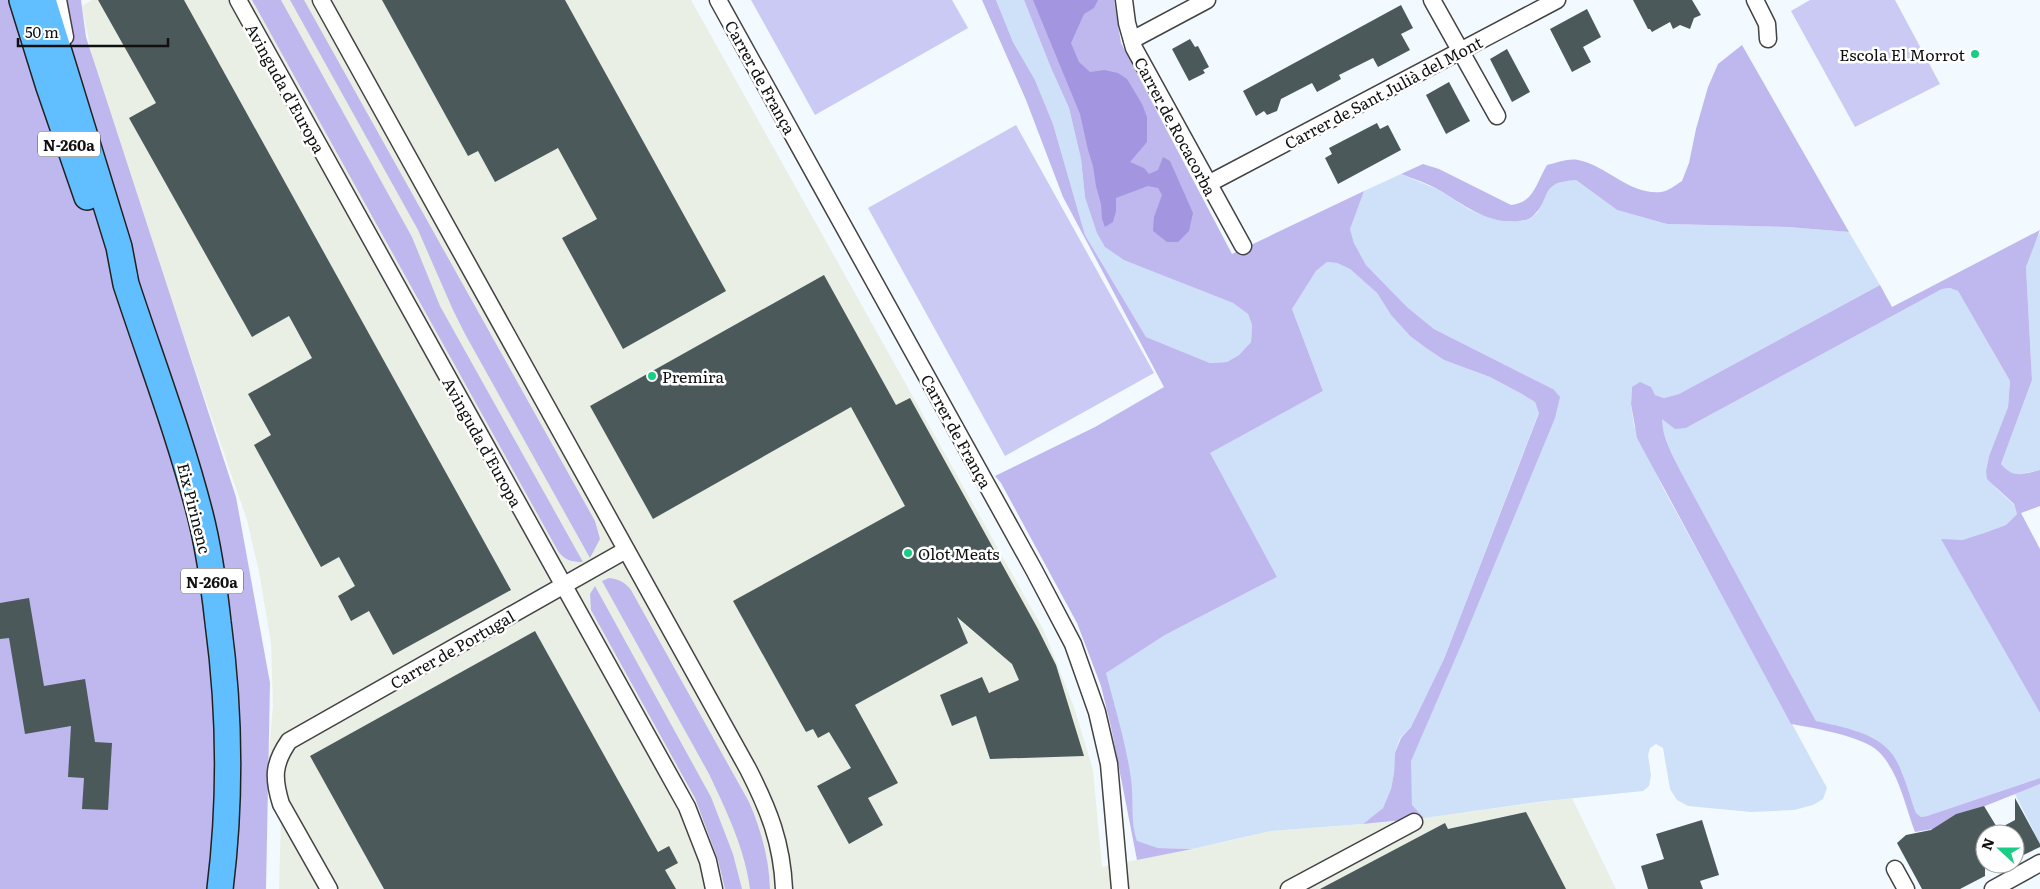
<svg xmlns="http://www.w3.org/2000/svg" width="2040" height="889" font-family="Literata,serif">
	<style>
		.industrial { fill: #e9efe4 }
		.farmland { fill: #cfe1f8 }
		.green { fill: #bfb8ee }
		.forest { fill: #a495e0 }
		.pitch { fill: #cacaf4 }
		.building { fill: #4b595a }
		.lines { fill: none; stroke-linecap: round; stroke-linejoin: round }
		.minor-casing { stroke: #434343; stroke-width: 19 }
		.primary-casing { stroke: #212121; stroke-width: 28 }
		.minor { stroke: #fff; stroke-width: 16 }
		.primary { stroke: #62bfff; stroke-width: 25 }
		.poi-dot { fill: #1acd86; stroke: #fff; stroke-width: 2 }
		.labels { text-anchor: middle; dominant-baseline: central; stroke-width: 5; stroke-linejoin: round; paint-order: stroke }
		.shield { fill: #fff; stroke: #585858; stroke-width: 1 }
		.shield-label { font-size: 15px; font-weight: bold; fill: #101010 }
		.poi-label { font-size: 16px; fill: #101010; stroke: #fff; text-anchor: start }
		.street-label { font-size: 16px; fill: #101010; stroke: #fff }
	</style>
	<rect width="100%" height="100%" fill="#f2f9ff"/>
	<path class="industrial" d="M 92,0 L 691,0 L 1044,631 L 1074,707 L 1093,770 L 1102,867 L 1229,841 L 1271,831 L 1392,822 L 1572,798 L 1616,889 L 279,889 L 281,820 L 270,796 L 267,779 L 273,705 L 271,643 L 259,572 L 247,520 L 130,181 L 95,71 L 82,6 Z"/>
	<g class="farmland">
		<path d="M 996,0 L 1024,0 L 1051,68 L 1069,108 L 1081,159 L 1085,197 L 1183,283 L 1233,303 L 1248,314 L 1252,325 L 1251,342 L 1239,355 L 1227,362 L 1210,363 L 1146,337 L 1085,235 L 1053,124 L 1035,80 L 1013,42 Z"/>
		<path d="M 1401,174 L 1439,190 L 1470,210 L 1493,219 L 1511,222 L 1530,219 L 1538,212 L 1544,197 L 1551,186 L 1566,180 L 1576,180 L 1617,210 L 1667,224 L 1788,227 L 1849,232 L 1880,285 L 1679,394 L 1664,398 L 1632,387 L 1631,404 L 1634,426 L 1663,488 L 1827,788 L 1823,799 L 1813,805 L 1794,810 L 1751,812 L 1688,806 L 1677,800 L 1670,789 L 1663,748 L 1656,744 L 1650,748 L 1648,755 L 1651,775 L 1649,786 L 1643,791 L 1546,801 L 1424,818 L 1412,806 L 1410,761 L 1425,728 L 1553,389 L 1434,329 L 1407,307 L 1366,265 L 1354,243 L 1350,229 L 1355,212 L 1364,191 Z"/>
		<path d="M 2040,233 L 2040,470 L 2017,475 L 2006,471 L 2001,464 L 2032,380 L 2026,267 L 2036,238 Z"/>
		<path d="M 1327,262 L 1337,263 L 1350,269 L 1377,293 L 1391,315 L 1410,336 L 1426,348 L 1444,360 L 1490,377 L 1520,393 L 1535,402 L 1539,412 L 1444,659 L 1411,727 L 1400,738 L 1395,753 L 1394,773 L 1391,789 L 1383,808 L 1363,824 L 1271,831 L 1192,849 L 1157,848 L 1137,842 L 1134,832 L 1132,812 L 1105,673 L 1165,635 L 1277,577 L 1209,453 L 1323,391 L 1292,309 L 1316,271 Z"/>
		<path d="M 1950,288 L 1958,291 L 2010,381 L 2008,407 L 1989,456 L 1986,471 L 1996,488 L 2014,505 L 2017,514 L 2006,525 L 1984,533 L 1962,540 L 1942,540 L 2040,713 L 2040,778 L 1927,816 L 1921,817 L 1916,813 L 1902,772 L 1893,756 L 1856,731 L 1816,721 L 1681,472 L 1669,448 L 1662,427 L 1662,419 L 1686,428 L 1942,289 Z"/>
		<path d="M 2040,784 L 2040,844 L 2015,794 Z"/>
	</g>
	<g class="green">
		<path d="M 0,0 L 81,0 L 86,37 L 236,497 L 270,683 L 266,889 L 0,889 Z"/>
		<path d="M 252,0 L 281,0 L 412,237 L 440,306 L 583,562 C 572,562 564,560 558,551 Z"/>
		<path d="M 290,0 L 304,0 L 595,521 L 600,539 L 590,558 L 465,334 L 453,310 L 418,230 Z"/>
		<path d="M 982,0 L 996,0 L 1013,42 L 1035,80 L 1053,124 L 1085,235 L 1146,337 L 1210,363 L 1227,362 L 1239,355 L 1251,342 L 1252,325 L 1248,314 L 1233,303 L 1124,260 L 1105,247 L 1097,233 L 1085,197 L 1081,159 L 1069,108 L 1051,68 L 1024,0 L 1114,0 L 1121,43 L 1232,254 L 1364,191 L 1350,229 L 1354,243 L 1366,265 L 1407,307 L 1434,329 L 1553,389 L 1560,397 L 1555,418 L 1462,643 L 1411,761 L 1412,805 L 1424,818 L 1363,824 L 1383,808 L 1391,789 L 1394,773 L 1395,753 L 1401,738 L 1411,727 L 1444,659 L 1539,413 L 1535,402 L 1520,393 L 1490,377 L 1444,360 L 1426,348 L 1410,336 L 1391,315 L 1377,293 L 1350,269 L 1337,263 L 1327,262 L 1316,271 L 1292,309 L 1323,391 L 1210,453 L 1277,577 L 1165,635 L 1106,673 C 1115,708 1126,743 1131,779 C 1134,800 1130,821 1137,841 L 1158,848 L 1192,849 L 1137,860 L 1111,727 L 1101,686 L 1077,623 L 1001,483 L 995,476 L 1095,427 L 1164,387 L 1063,197 L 1026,100 Z"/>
		<path d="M 1742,45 L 1849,232 L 1788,227 L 1667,224 L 1617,210 L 1576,180 C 1538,182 1552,199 1533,216 C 1529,220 1525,220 1519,221 C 1489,225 1464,205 1439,190 C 1427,183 1414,179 1401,174 L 1423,164 L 1439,169 L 1511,205 C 1534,203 1536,183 1547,165 C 1556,163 1569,158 1578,160 C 1608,166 1629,195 1661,192 C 1668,191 1676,185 1682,181 L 1689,163 L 1696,129 L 1708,87 L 1718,64 Z"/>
		<path d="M 2040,230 L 2026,267 L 2032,380 L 2001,464 C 2013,479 2024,474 2040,470 L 2040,506 L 2021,513 L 2040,549 L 2040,713 L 1941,539 L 1962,540 L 1984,533 L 2006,525 L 2017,514 L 2014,504 L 1987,479 L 1986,471 L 1989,456 L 2008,407 L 2010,381 L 1958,291 L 1950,288 L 1942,289 L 1686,428 L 1675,429 L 1662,419 C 1662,437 1673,456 1681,472 L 1816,721 C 1842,727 1876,732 1893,755 C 1904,772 1909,794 1916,813 L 1921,817 L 1927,816 L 2040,778 L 2040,784 L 1985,806 L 1956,814 L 1933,829 L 1915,832 C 1905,806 1899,772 1879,752 C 1863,736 1814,728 1791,724 L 1637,438 L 1631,404 L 1632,387 L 1640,382 L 1651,387 L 1655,395 L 1664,398 L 1679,394 L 1880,285 L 1892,307 Z"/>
		<path d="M 609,578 C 619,579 625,582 631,590 L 749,802 C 761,830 769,858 770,889 L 750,889 C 745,849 726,810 709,774 L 602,581 Z"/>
		<path d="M 595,586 L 711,797 L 733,854 L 742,889 L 725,889 L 718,860 L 695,798 L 591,610 L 590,594 Z"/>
	</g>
	<path class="forest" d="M 1033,0 L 1098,0 L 1094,8 L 1084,14 L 1071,43 L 1079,62 L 1090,72 L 1104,70 L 1118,73 L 1127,79 L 1142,104 L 1147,117 L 1147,142 L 1130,162 L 1144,168 L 1149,174 L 1158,170 L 1163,157 L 1170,161 L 1193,213 L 1189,231 L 1178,242 L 1167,242 L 1153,231 L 1154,217 L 1162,195 L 1158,188 L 1148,186 L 1116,198 L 1116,211 L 1113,222 L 1105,227 L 1102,219 L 1101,204 L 1096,186 L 1093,166 L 1088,150 L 1080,114 Z"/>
	<g class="pitch">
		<path d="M 751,0 L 952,0 L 968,28 L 815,115 Z"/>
		<path d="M 1810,0 L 1895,0 L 1940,84 L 1855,127 L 1791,11 Z"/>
		<path d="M 1016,125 L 1154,373 L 1005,456 L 868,208 Z"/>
	</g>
	<g class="building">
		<path d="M 98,0 L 184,0 L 511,590 L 393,655 L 369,611 L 351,621 L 338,596 L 355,586 L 339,557 L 321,567 L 254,445 L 271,435 L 248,394 L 312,358 L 289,316 L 252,337 L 129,118 L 156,103 Z"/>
		<path d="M 382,0 L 565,0 L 726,291 L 623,349 L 562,238 L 597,219 L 558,148 L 495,182 L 478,151 L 468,156 Z"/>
		<path d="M 1633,0 L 1692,0 L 1701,15 L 1694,18 L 1690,29 L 1680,25 L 1673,29 L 1670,22 L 1652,32 L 1650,29 L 1648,29 Z"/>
		<path d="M 1401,5 L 1413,28 L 1401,34 L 1410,50 L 1378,67 L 1373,58 L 1339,75 L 1341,79 L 1317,92 L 1312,83 L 1281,99 L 1277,111 L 1267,115 L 1264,111 L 1256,116 L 1243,91 Z"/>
		<path d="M 1587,9 L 1601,37 L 1583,47 L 1591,62 L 1572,72 L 1550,29 Z"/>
		<path d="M 1190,39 L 1195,47 L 1198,46 L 1209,67 L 1203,70 L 1205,73 L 1189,81 L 1172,49 Z"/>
		<path d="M 1507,49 L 1530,92 L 1512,102 L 1490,59 Z"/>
		<path d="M 1449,82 L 1470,121 L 1446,134 L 1426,95 Z"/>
		<path d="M 1377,123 L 1380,129 L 1388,125 L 1401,150 L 1338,184 L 1325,158 L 1332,154 L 1329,148 Z"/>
		<path d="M 824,275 L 896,405 L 910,398 L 1038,629 L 1056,665 L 1084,756 L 990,759 L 976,716 L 952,726 L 940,695 L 982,677 L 989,693 L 1019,680 L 1012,664 L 957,617 L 968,643 L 855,705 L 898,783 L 868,798 L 883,825 L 849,844 L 817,786 L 851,768 L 829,732 L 818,738 L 813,729 L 806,732 L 733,601 L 905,506 L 851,407 L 653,519 L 590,406 Z"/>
		<path d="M 29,598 L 44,686 L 85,679 L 95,742 L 112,743 L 108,810 L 82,809 L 84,778 L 68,777 L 71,726 L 25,734 L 9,638 L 0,639 L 0,603 Z"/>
		<path d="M 535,631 L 658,852 L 669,846 L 678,863 L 665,870 L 676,889 L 384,889 L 310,756 Z"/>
		<path d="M 2015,798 L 2040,844 L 2040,847 L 2015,859 L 2015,834 L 1985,834 L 1985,876 L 1960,889 L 1922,889 L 1897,843 L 1906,835 L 1931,830 L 1956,814 L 1984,806 L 1998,829 L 2015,820 Z"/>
		<path d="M 1526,812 L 1566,889 L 1320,889 L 1445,823 L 1448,829 Z"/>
		<path d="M 1702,820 L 1719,875 L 1700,881 L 1703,889 L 1648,889 L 1641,866 L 1664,859 L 1656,834 Z"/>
	</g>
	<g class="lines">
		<defs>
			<g id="minor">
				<path d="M 58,0 L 65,37"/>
				<path d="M 238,0 L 687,807 L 708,861 L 714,889"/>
				<path d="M 321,0 L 748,769 C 769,810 782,843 784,889"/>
				<path d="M 718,0 L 1034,570 L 1073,644 L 1097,712 L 1109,764 L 1120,889"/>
				<path d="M 1124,0 L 1127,23 L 1134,48 L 1243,246"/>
				<path d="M 1432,0 L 1497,116"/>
				<path d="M 1755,0 L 1767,24 L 1768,39"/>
				<path d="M 1132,40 L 1207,0"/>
				<path d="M 1208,184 L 1557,0"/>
				<path d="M 1895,869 L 1906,889"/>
				<path d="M 329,889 L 281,804 C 273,778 273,764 289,741 L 626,550"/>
				<path d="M 1289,889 L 1414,822"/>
				<path d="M 1993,889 L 2040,863"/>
			</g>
			<g id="primary">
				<path d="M 22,0 L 49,87 L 87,197"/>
				<path d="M 43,0 L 119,247 L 126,284 C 151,360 180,436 200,514 C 209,549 214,586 218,622 C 230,711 231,800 220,889"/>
			</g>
		</defs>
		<use href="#minor" class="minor-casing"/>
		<use href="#primary" class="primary-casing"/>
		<use href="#minor" class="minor"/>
		<use href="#primary" class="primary"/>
	</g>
	<g class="poi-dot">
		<circle cx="1975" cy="54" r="5"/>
		<circle cx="652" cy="376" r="5"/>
		<circle cx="908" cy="553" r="5"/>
	</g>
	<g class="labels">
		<g class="shield">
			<rect x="38" y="131.5" width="62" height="25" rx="4"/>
			<rect x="181" y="568.5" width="62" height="25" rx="4"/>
		</g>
		<g class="shield-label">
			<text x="69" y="144">N-260a</text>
			<text x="212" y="581">N-260a</text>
		</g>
		<g class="poi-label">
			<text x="1965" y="54" text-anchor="end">Escola El Morrot</text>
			<text x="662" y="376">Premira</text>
			<text x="918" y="553">Olot Meats</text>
		</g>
		<g class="street-label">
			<text transform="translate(761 77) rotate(61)">Carrer de França</text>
			<text transform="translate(286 88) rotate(61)">Avinguda d'Europa</text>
			<text transform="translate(1383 92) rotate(-28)">Carrer de Sant Julià del Mont</text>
			<text transform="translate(1176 126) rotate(62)">Carrer de Rocacorba</text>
			<text transform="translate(957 431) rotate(61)">Carrer de França</text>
			<text transform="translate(483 442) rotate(61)">Avinguda d'Europa</text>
			<text transform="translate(195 508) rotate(76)">Eix Pirinenc</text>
			<text transform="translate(452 649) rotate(-30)">Carrer de Portugal</text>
		</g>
	</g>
	<g transform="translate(2000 849) rotate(291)"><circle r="24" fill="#ffffff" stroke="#9f9f9f"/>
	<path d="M0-4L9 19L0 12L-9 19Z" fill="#1acd86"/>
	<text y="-8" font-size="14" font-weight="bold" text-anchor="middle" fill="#101010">N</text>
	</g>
	<path d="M18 38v8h150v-8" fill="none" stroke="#101010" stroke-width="2.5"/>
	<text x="25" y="38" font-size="15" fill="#101010" stroke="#ffffff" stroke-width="4" paint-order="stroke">50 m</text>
</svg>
